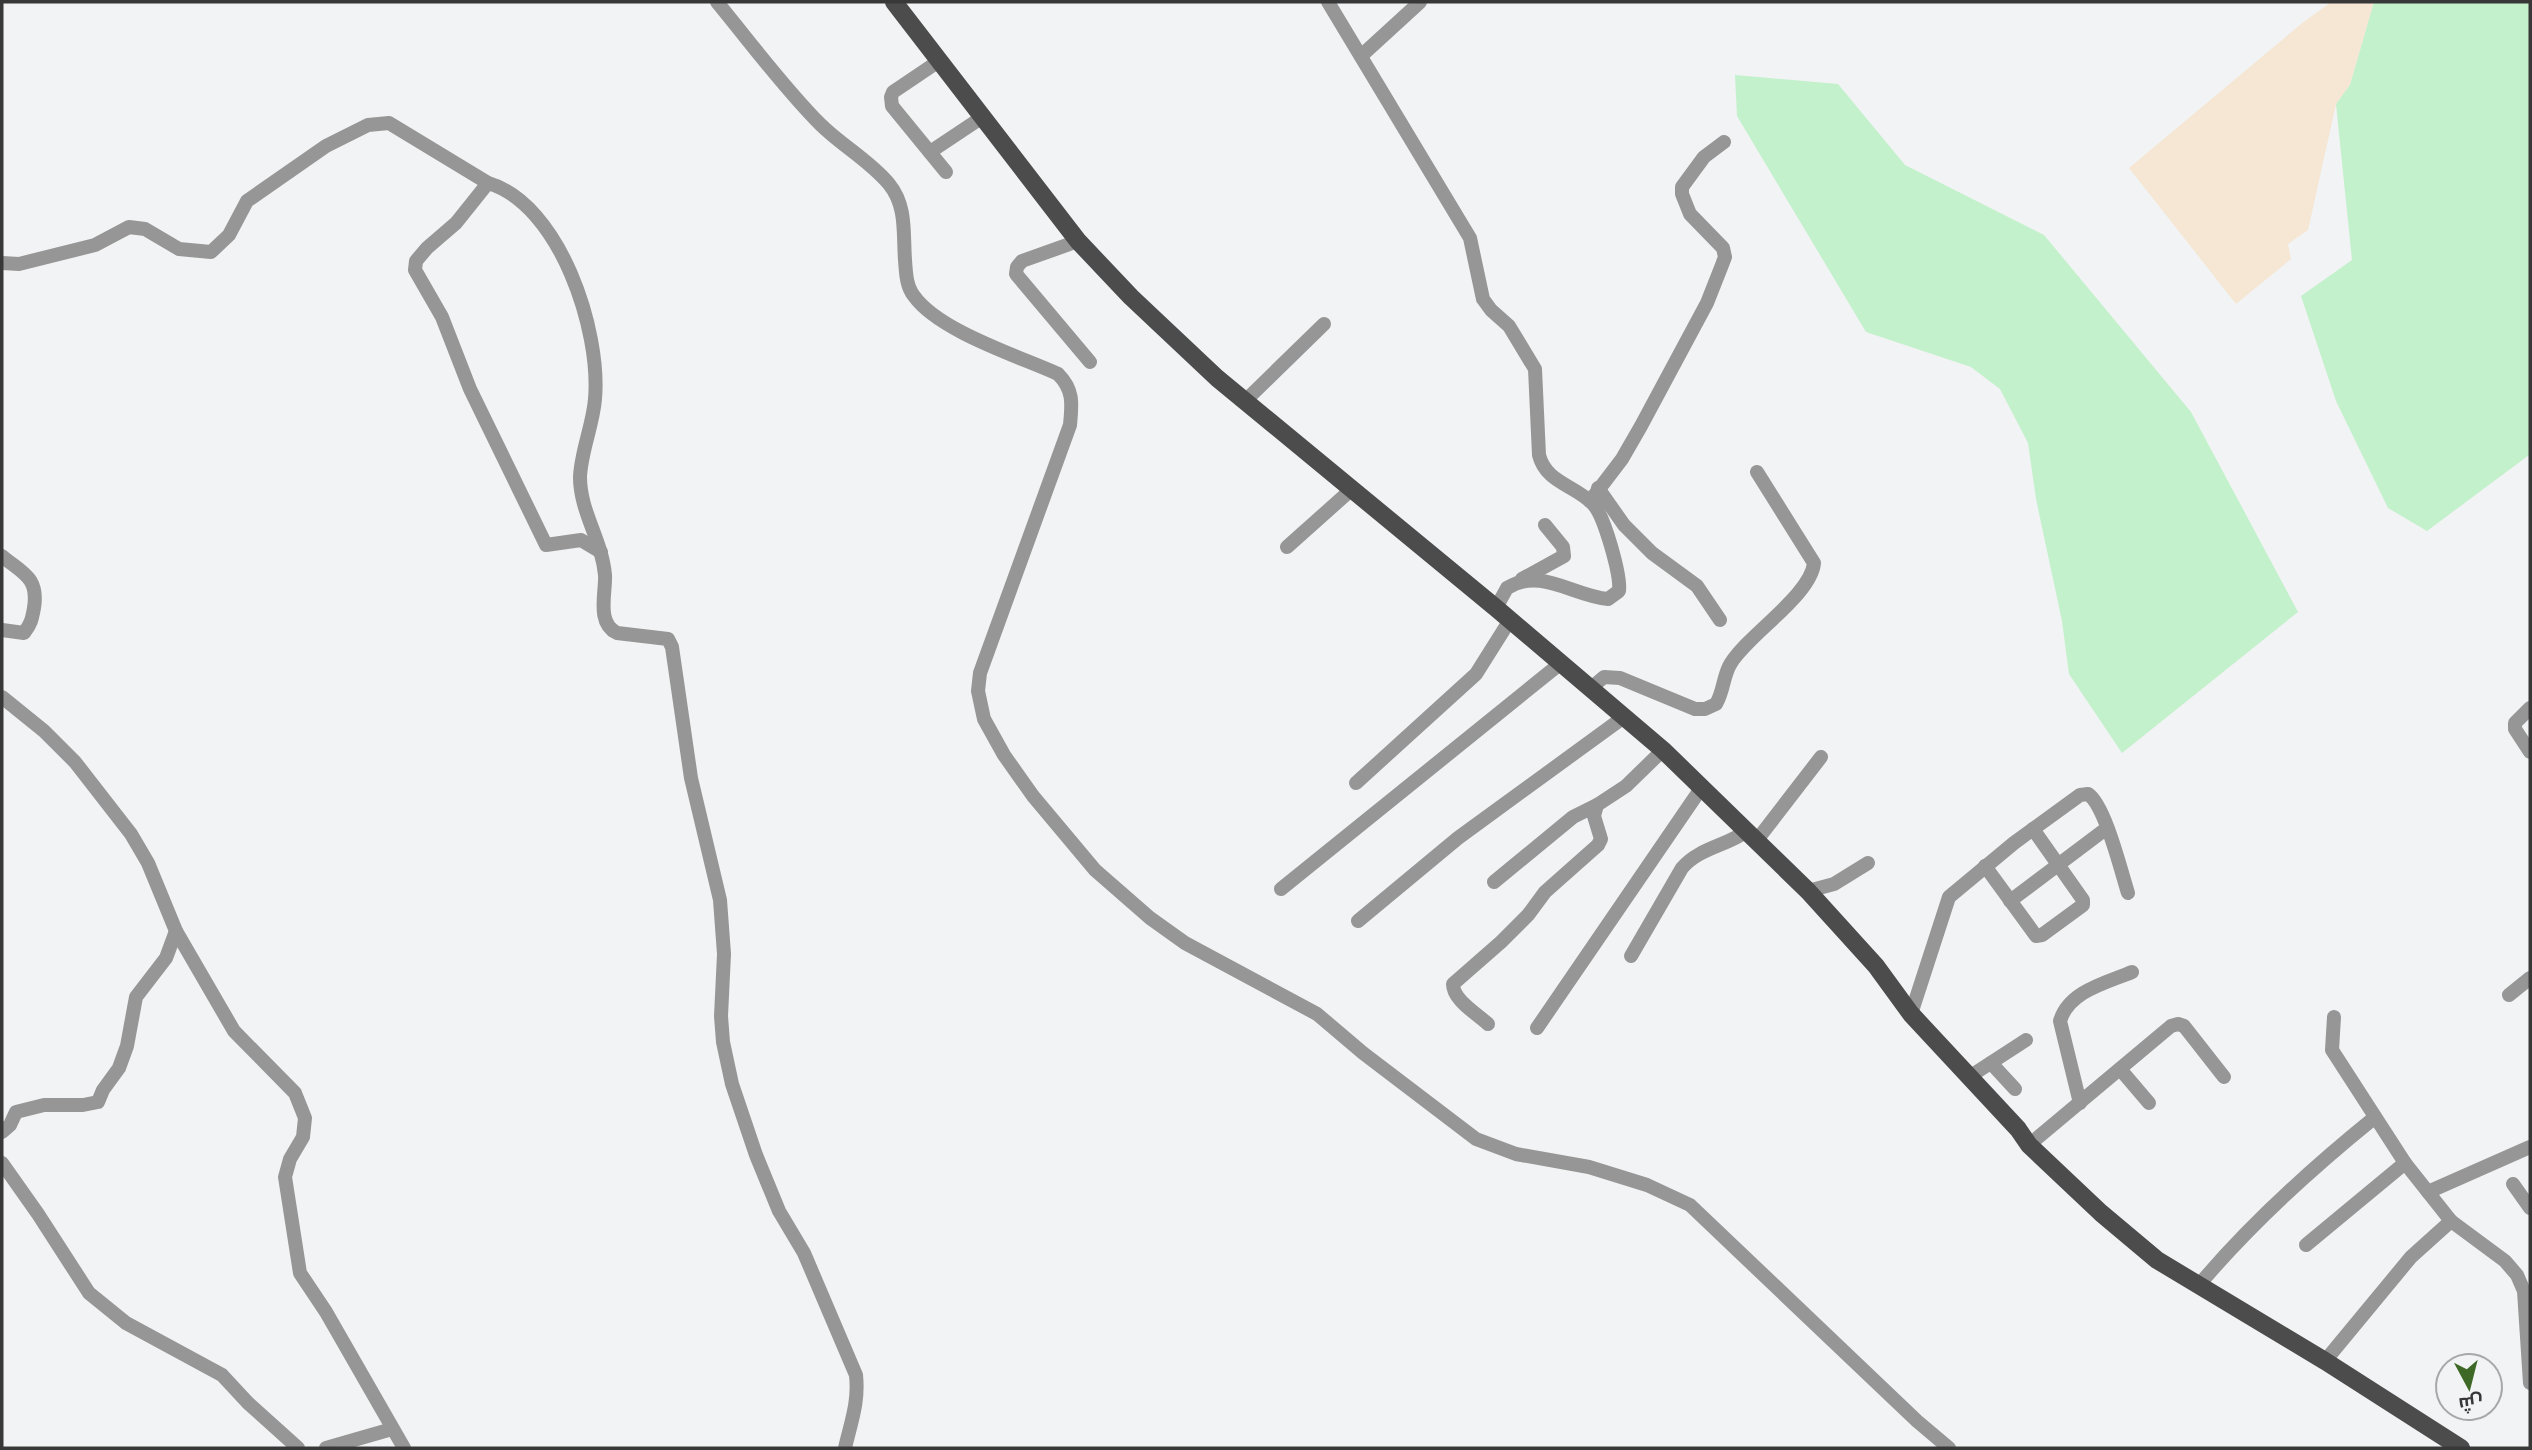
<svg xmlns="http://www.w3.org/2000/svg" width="2532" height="1450" font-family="Cabin,Cairo,sans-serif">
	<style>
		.industrial { fill: #f5e7d3 }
		.green { fill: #c2f1cb }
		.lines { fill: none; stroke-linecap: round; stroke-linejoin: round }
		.minor { stroke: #979696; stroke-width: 14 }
		.major { stroke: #4d4c4c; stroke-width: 18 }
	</style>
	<rect width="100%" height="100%" fill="#f2f3f4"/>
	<path class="industrial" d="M 2331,2 L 2374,2 L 2350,85 L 2336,104 L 2308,230 L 2288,244 L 2291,259 L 2236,304 L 2129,168 L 2301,24 Z"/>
	<g class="green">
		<path d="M 2374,2 L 2530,2 L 2530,451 L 2529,455 L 2427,531 L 2388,508 L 2336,401 L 2301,296 L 2352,260 L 2336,104 L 2350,85 Z"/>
		<path d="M 1735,75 L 1838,84 L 1905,165 L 2044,235 L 2191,412 L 2298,612 L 2122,753 L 2069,674 L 2062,621 L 2036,499 L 2028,443 L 2000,389 L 1971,367 L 1866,332 L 1737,116 Z"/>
	</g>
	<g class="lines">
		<g class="minor">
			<path d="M 717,2 C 750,42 784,88 820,124 C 842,146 869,160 889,184 C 907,206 903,233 905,260 C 906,272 906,286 914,296 C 939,331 1018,356 1058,374 C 1074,390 1072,404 1070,425 L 980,673 L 978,691 L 984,719 L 1004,755 L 1033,796 L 1095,870 L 1150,918 L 1185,943 L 1317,1014 L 1363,1053 L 1476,1139 L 1516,1154 L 1589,1167 L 1647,1185 L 1690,1205 L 1917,1421 L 1949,1448"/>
			<path d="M 1328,2 L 1470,238 L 1483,299 L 1491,310 L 1509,326 L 1535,369 L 1539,455 C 1546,483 1575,485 1593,504 C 1604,515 1621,575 1619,591 L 1608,599 C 1574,596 1540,567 1507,588 L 1496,608"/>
			<path d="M 1361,56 L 1420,2"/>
			<path d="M 939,61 L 893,92 L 891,97 L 892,106 L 946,172"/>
			<path d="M 930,152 L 984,116"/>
			<path d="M 488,183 L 456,223 L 427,248 L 416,261 L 415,270 L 442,317 L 470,389 L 546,545 L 581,540 L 601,552"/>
			<path d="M 1078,241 L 1022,261 L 1017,267 L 1016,274 L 1090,362"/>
			<path d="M 2,263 L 19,264 L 95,245 L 129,227 L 145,229 L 179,249 L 211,252 L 229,235 L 247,201 L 326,146 L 368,125 L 389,123 L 488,183 C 560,204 601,331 595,399 C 593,425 581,451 580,477 C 580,512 602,540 605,575 C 606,593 596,623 617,633 L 668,639 L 672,647 L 691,778 L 720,900 L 724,954 L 721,1016 L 723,1042 L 732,1084 L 756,1155 L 779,1211 L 804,1253 L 856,1375 C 859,1402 851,1422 845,1448"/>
			<path d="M 1245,401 L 1324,324"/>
			<path d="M 1598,488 L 1624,525 L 1652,553 L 1697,586 L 1720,620"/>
			<path d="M 1590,501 L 1622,459 L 1641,426 L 1707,303 L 1722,265 L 1725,257 L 1723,248 L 1690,214 L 1682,194 L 1682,187 L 1704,157 L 1724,142"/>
			<path d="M 1287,547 L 1352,489"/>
			<path d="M 2,556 C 22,573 39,577 34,608 C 32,619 31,624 24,633 L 2,630"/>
			<path d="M 1522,579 L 1564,556 L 1563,547 L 1545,525"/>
			<path d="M 1591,688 L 1604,677 L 1620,678 L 1695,709 L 1705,709 L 1716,704 C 1724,691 1723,675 1731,663 C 1749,634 1811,595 1814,563 L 1757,472"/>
			<path d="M 2,697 L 44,731 L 75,762 L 131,834 L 148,863 L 176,931 L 234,1031 L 295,1093 L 305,1118 L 303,1137 L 290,1159 L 285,1177 L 300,1273 L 326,1312 L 404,1448"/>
			<path d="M 2530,708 L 2515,723 L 2515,729 L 2530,752"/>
			<path d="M 1356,783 L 1476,674 L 1510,620"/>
			<path d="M 1757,840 L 1821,757"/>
			<path d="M 1985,866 L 2036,936 L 2042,935 L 2083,905 L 2083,900 L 2033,829"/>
			<path d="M 1494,882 L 1573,817 L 1597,805"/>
			<path d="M 1281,889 L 1561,663"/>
			<path d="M 1808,891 L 1834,884 L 1868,863"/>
			<path d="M 2010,901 L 2107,828"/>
			<path d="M 1358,921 L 1458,838 L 1624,717"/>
			<path d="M 1631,956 L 1682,868 C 1699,848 1726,846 1747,831"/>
			<path d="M 2509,995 L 2530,978"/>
			<path d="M 1911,1014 L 1949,897 L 2014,843 L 2080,795 L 2088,794 C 2105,805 2121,871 2128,893"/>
			<path d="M 2334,1017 L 2332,1050 L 2405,1163 L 2451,1221 L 2505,1261 L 2517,1275 L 2524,1291 L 2530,1383"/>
			<path d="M 1488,1024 C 1476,1013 1453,1000 1453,984 L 1501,942 L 1528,915 L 1545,892 L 1598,845 L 1601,839 L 1594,816 L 1597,805 L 1626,786 L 1663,750"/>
			<path d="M 1537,1028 L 1702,787"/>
			<path d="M 1991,1063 L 2015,1089"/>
			<path d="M 2120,1069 L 2149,1103"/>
			<path d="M 1969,1077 L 2026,1040"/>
			<path d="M 2080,1103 L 2060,1021 C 2069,991 2106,983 2132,972"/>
			<path d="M 2,1132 L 10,1125 L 16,1112 L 44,1105 L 83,1105 L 98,1102 L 103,1090 L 119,1068 L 127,1046 L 136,997 L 166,958 L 176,931"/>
			<path d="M 2029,1145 L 2171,1026 L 2178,1024 L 2184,1026 L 2224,1077"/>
			<path d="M 2,1163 L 38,1214 L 89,1293 L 126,1323 L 222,1375 L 248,1403 L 298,1448"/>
			<path d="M 2513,1184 L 2530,1208"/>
			<path d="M 2428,1192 L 2530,1147"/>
			<path d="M 2306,1245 L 2405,1163"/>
			<path d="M 2199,1285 C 2251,1223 2311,1169 2374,1118"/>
			<path d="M 2325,1361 L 2411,1257 L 2451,1221"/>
			<path d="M 326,1448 L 392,1429"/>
		</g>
		<path class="major" d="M 894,2 L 1078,241 L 1131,297 L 1217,378 L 1496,608 L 1663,750 L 1808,891 L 1876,966 L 1911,1014 L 2018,1129 L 2029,1145 L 2101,1213 L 2157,1260 L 2325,1361 L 2461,1448"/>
	</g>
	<rect width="2532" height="1450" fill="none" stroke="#383839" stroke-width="7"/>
	<g transform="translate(2469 1387) rotate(173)"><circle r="33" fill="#f2f3f4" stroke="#a8a8a9" stroke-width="2"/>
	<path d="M0-5L12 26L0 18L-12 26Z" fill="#3d6826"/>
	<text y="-10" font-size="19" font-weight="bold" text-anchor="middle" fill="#383839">ش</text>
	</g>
</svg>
